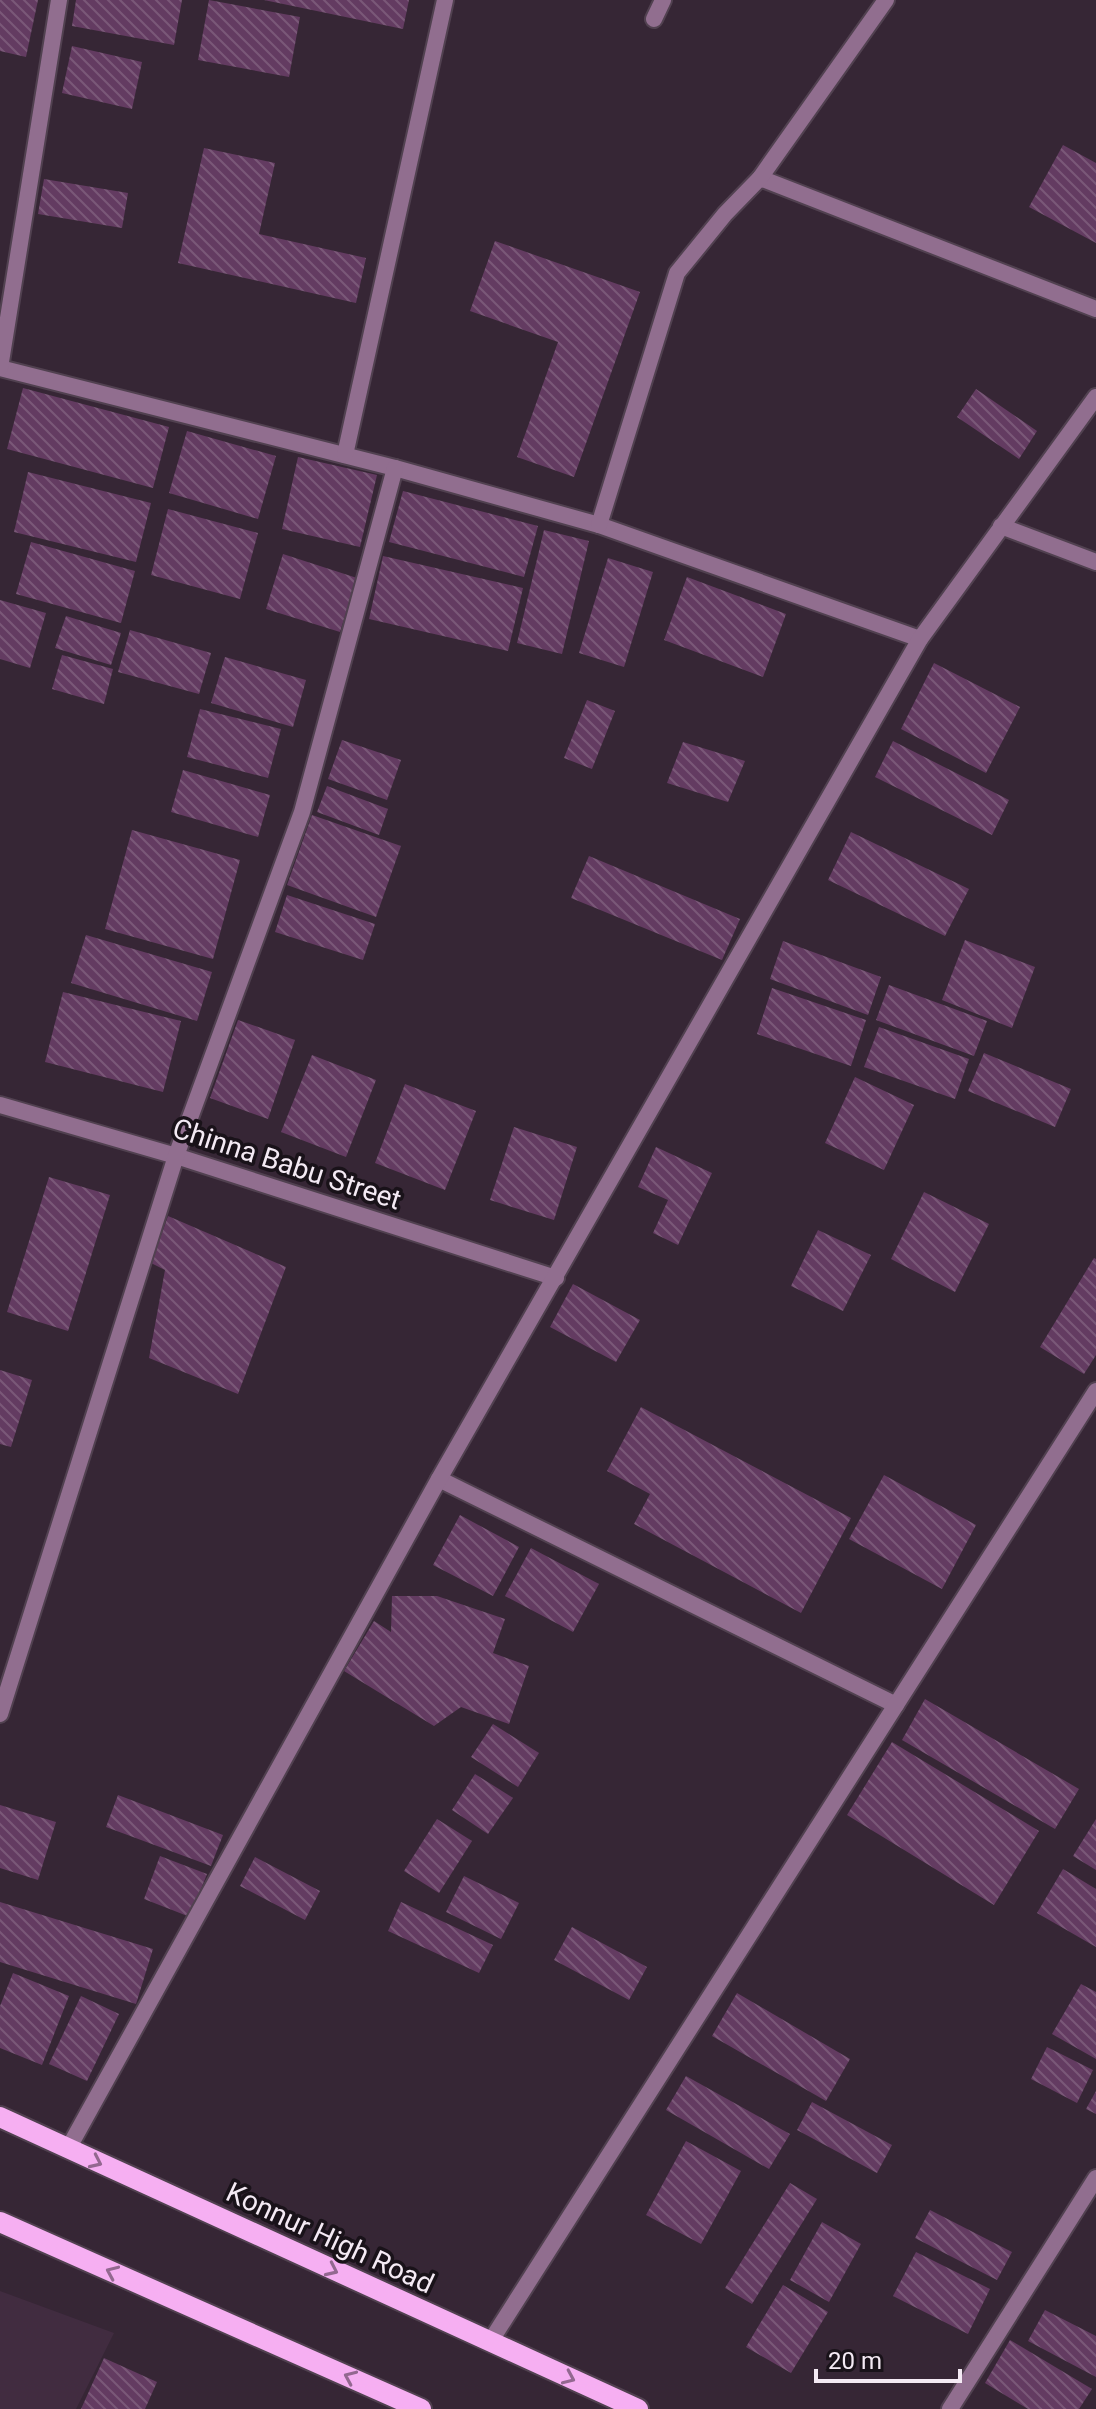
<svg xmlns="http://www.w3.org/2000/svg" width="1096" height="2409" font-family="Roboto,sans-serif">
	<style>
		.built { fill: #412c40 }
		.building { fill: url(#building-back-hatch) }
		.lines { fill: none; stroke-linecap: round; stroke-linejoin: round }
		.minor-casing { stroke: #514150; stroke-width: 20 }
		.primary-casing { stroke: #514150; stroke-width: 24 }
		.minor { stroke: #916e8f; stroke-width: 16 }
		.primary { stroke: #f6aff2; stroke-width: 20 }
		.oneway { stroke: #936890 }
		.labels { text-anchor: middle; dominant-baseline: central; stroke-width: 7; stroke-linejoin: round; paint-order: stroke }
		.street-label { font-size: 28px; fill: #f4eaf4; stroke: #191219 }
	</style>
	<defs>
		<pattern id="building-back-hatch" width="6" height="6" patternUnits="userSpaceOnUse" patternTransform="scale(2)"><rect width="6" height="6" fill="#633b61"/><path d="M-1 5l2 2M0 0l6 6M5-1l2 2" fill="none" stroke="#7a5878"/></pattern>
	</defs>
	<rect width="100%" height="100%" fill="#362635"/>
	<path class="built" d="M 0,2291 L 114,2333 L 76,2409 L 0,2409 Z"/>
	<g class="building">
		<path d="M 0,0 L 38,0 L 26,57 L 0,51 Z"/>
		<path d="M 76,0 L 182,0 L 174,45 L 72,26 Z"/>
		<path d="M 209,0 L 300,17 L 289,77 L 198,60 Z"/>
		<path d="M 264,0 L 409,0 L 403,29 Z"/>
		<path d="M 72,46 L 142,62 L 132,109 L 62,93 Z"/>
		<path d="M 1063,145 L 1096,163 L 1096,243 L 1029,207 Z"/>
		<path d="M 204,148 L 275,163 L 259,234 L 366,258 L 356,303 L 178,263 Z"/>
		<path d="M 44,179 L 128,193 L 122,228 L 38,214 Z"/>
		<path d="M 495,241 L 640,292 L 574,477 L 517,457 L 558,342 L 470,311 Z"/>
		<path d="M 23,388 L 169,427 L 153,488 L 7,449 Z"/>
		<path d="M 976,389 L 1037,431 L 1019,459 L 957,417 Z"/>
		<path d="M 187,431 L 276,456 L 258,519 L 169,493 Z"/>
		<path d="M 298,457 L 377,475 L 360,547 L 282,529 Z"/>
		<path d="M 28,472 L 151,503 L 136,562 L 14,532 Z"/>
		<path d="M 403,491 L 538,526 L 524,577 L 389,542 Z"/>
		<path d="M 168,509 L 258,533 L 240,599 L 151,575 Z"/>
		<path d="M 544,530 L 589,541 L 562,654 L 517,643 Z"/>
		<path d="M 31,542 L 135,571 L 121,623 L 16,594 Z"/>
		<path d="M 283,554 L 357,578 L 340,632 L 266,609 Z"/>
		<path d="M 383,556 L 523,588 L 508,651 L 369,619 Z"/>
		<path d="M 608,558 L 653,572 L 624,667 L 579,653 Z"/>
		<path d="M 687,577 L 786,614 L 763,677 L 664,640 Z"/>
		<path d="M 0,600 L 46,613 L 30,668 L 0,659 Z"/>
		<path d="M 66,616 L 121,633 L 111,665 L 55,648 Z"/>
		<path d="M 130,630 L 211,653 L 199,694 L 118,672 Z"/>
		<path d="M 62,655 L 113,669 L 104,704 L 52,689 Z"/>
		<path d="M 225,657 L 306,680 L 293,727 L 211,703 Z"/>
		<path d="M 934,663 L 1020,707 L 986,773 L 901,729 Z"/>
		<path d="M 587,700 L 615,711 L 592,769 L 564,758 Z"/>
		<path d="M 200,709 L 281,729 L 268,778 L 187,757 Z"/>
		<path d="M 342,740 L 401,760 L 387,800 L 328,779 Z"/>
		<path d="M 893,741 L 1009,800 L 992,835 L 875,777 Z"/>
		<path d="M 683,742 L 745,761 L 728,802 L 667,783 Z"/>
		<path d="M 183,770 L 270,795 L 258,837 L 171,812 Z"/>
		<path d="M 327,786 L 388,809 L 379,835 L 317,812 Z"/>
		<path d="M 312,815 L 401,846 L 376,917 L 287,885 Z"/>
		<path d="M 132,830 L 240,860 L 213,959 L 105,929 Z"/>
		<path d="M 851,832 L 969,889 L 945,936 L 828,880 Z"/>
		<path d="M 589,856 L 740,919 L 722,960 L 571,898 Z"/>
		<path d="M 287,895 L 375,924 L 363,960 L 275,932 Z"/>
		<path d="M 86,935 L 212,972 L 197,1021 L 71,983 Z"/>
		<path d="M 965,940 L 1035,967 L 1012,1028 L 942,1000 Z"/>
		<path d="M 783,941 L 881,977 L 868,1015 L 770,979 Z"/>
		<path d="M 889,985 L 987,1021 L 974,1056 L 876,1020 Z"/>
		<path d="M 772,988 L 866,1020 L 851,1066 L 757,1034 Z"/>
		<path d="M 63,992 L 181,1021 L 163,1092 L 45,1062 Z"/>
		<path d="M 238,1020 L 295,1040 L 268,1119 L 210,1098 Z"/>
		<path d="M 879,1027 L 969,1059 L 955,1099 L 864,1067 Z"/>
		<path d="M 984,1053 L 1071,1089 L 1055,1127 L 968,1091 Z"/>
		<path d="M 312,1055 L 376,1080 L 346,1157 L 281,1132 Z"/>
		<path d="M 855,1077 L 914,1105 L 884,1170 L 825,1143 Z"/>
		<path d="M 405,1084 L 476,1111 L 445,1190 L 375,1163 Z"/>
		<path d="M 514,1127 L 577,1147 L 554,1220 L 490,1200 Z"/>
		<path d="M 656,1147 L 712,1173 L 678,1245 L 653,1233 L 668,1200 L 638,1187 Z"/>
		<path d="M 49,1177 L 110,1195 L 68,1331 L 7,1312 Z"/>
		<path d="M 924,1192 L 989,1224 L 955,1292 L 891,1259 Z"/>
		<path d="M 168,1216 L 286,1267 L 238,1394 L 149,1358 L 165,1270 L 151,1263 Z"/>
		<path d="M 818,1230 L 871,1255 L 843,1311 L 791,1286 Z"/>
		<path d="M 1094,1258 L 1096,1259 L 1096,1355 L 1084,1374 L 1040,1347 Z"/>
		<path d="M 573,1284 L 640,1320 L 616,1362 L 550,1327 Z"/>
		<path d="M 0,1370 L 32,1380 L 11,1447 L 0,1444 Z"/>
		<path d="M 641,1407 L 851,1518 L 801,1613 L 634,1524 L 650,1494 L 607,1471 Z"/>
		<path d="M 884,1475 L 976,1525 L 942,1589 L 849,1539 Z"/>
		<path d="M 460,1515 L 519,1547 L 493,1596 L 433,1565 Z"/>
		<path d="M 531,1548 L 599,1584 L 573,1632 L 505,1596 Z"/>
		<path d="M 392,1596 L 437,1596 L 505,1619 L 493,1653 L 529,1666 L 509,1724 L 461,1707 L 434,1726 L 344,1671 L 374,1621 L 391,1632 Z"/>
		<path d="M 925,1699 L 1079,1789 L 1055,1829 L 902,1740 Z"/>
		<path d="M 493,1724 L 539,1753 L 518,1787 L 471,1757 Z"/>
		<path d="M 892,1742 L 1039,1831 L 994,1905 L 847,1815 Z"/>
		<path d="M 475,1774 L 513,1798 L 488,1834 L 452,1810 Z"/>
		<path d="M 118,1795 L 223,1835 L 211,1866 L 106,1827 Z"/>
		<path d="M 0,1805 L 56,1822 L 38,1880 L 0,1868 Z"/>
		<path d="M 437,1819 L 472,1841 L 439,1893 L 404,1871 Z"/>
		<path d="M 1096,1819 L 1096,1870 L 1073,1856 Z"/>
		<path d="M 160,1856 L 207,1874 L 190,1917 L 144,1899 Z"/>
		<path d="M 255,1857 L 320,1891 L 305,1920 L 240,1886 Z"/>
		<path d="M 1063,1869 L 1096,1889 L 1096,1947 L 1037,1913 Z"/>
		<path d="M 464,1876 L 519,1903 L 501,1939 L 446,1912 Z"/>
		<path d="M 0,1902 L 153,1949 L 136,2004 L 0,1962 Z"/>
		<path d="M 401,1902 L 493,1945 L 479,1973 L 388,1931 Z"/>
		<path d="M 572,1927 L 647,1967 L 629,2000 L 554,1960 Z"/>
		<path d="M 13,1973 L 69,1996 L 42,2065 L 0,2048 L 0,2006 Z"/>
		<path d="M 1081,1984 L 1096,1992 L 1096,2059 L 1052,2034 Z"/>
		<path d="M 737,1993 L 850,2059 L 826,2101 L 712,2036 Z"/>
		<path d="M 81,1996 L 119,2014 L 87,2081 L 49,2064 Z"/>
		<path d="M 1047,2047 L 1093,2070 L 1077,2103 L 1031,2079 Z"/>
		<path d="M 686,2076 L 790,2134 L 769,2169 L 666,2110 Z"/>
		<path d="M 1096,2091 L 1096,2114 L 1086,2109 Z"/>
		<path d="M 812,2102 L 892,2145 L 877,2173 L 797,2130 Z"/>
		<path d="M 686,2141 L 741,2171 L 701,2244 L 646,2215 Z"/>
		<path d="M 790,2183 L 817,2199 L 752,2304 L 725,2288 Z"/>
		<path d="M 930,2210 L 1012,2252 L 997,2280 L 915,2238 Z"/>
		<path d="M 822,2222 L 861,2244 L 829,2302 L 790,2280 Z"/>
		<path d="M 916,2252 L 990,2289 L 968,2334 L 893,2296 Z"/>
		<path d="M 783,2285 L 828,2312 L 791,2373 L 746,2347 Z"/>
		<path d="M 1045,2310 L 1096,2336 L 1096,2377 L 1028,2341 Z"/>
		<path d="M 1010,2340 L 1092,2389 L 1079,2409 L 1028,2409 L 985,2383 Z"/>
		<path d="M 104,2358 L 157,2382 L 145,2409 L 81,2409 Z"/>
	</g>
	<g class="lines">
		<defs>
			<g id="minor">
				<path d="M 654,19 L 663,0"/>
				<path d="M 760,178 L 1096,309"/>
				<path d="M 0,368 L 395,468 L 599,525 L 920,639"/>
				<path d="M 0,368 L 59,0"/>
				<path d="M 345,455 L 445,0"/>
				<path d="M 599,525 L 677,273 L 725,214 L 760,178 L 886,0"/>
				<path d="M 1001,526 L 1096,562"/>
				<path d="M 0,1105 L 176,1156 L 556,1278"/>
				<path d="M 439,1479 L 896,1705"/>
				<path d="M 0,1714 L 176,1156 L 302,812 L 395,468"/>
				<path d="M 68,2149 L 439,1479 L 920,639 L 1096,397"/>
				<path d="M 490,2342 L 1096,1391"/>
				<path d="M 950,2409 L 1096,2178"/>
			</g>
			<g id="primary">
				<path d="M 0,2117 L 638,2409"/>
				<path d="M 0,2222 L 421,2409"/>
			</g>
		</defs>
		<use href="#minor" class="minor-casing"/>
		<use href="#primary" class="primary-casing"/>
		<use href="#minor" class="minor"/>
		<use href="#primary" class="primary"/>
	</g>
	<defs><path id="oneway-chevron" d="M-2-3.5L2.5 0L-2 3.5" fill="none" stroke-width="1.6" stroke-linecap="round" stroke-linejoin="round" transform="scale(2)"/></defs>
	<g class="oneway">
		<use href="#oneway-chevron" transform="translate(96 2162) rotate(25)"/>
		<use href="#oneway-chevron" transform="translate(332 2270) rotate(25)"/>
		<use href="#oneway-chevron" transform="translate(112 2272) rotate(-156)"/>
		<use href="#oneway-chevron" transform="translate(350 2377) rotate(-156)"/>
		<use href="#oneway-chevron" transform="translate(569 2378) rotate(24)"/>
	</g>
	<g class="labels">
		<g class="street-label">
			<text transform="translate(287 1164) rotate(18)">Chinna Babu Street</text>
			<text transform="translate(330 2238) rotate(25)">Konnur High Road</text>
		</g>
	</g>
	<path d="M816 2369v12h144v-12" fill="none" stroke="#f4eaf4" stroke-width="4"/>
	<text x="828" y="2369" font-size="24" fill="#f4eaf4" stroke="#191219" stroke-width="6" paint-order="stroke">20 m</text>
</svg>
